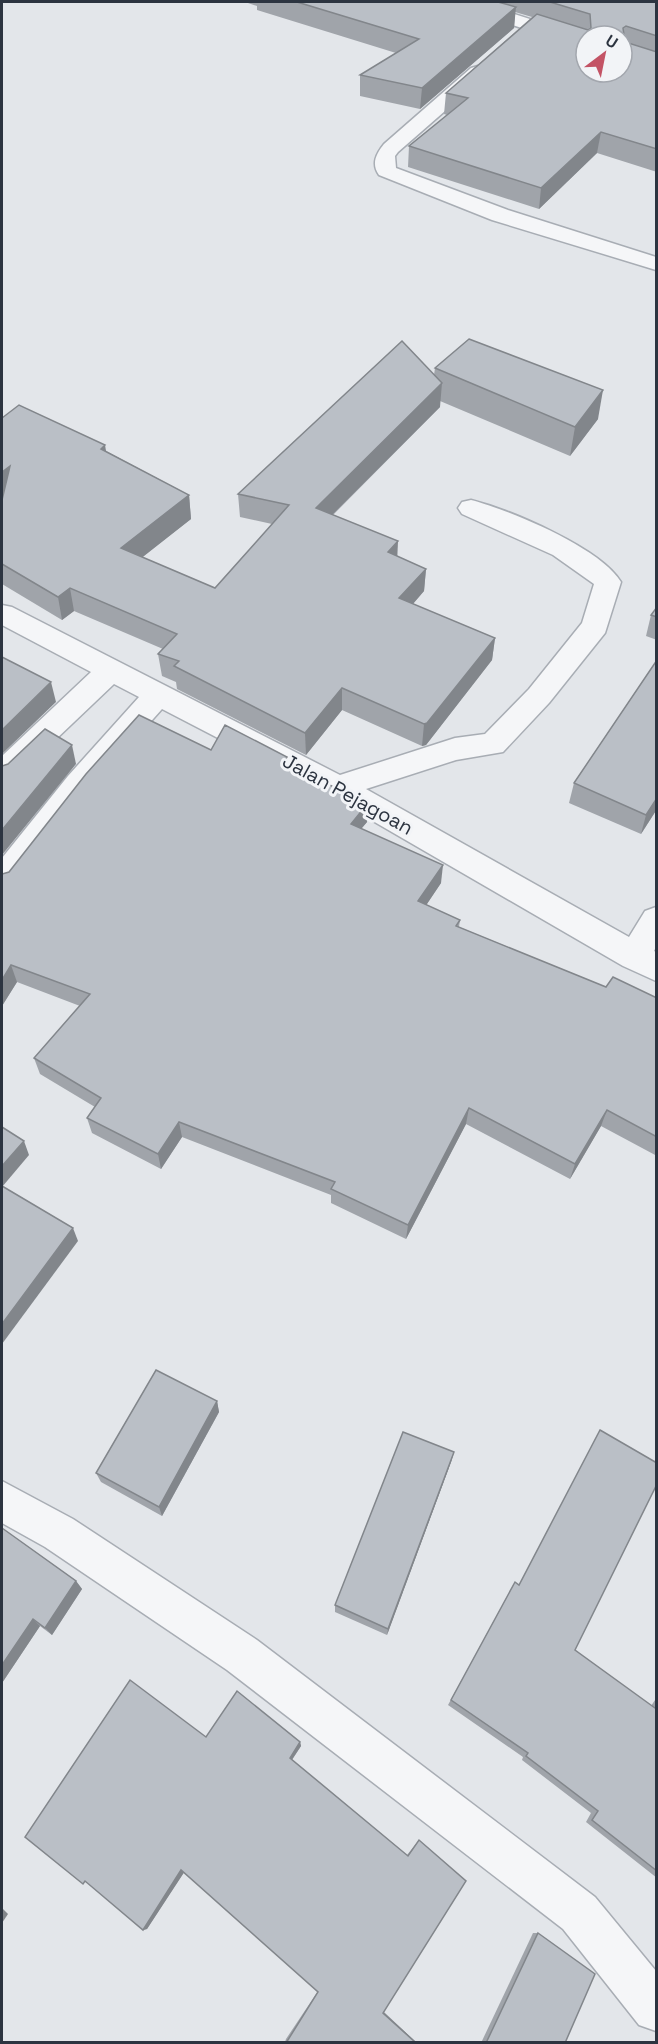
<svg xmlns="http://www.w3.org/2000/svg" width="658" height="2044" font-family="'Space Grotesk',sans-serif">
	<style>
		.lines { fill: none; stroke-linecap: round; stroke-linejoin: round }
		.minor-casing { stroke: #a8adb4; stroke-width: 3 }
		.minor { fill: #f5f6f8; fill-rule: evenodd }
		.wall { fill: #a0a4aa }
		.shaded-wall { fill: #82868b }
		.building { fill: #babfc6; stroke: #82868b; stroke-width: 1.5; fill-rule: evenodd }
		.labels { text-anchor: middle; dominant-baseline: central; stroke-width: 6; stroke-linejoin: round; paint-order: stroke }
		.street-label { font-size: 20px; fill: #2c3440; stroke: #f2f4f7 }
	</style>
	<rect width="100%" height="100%" fill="#e3e6ea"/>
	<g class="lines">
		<defs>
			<g id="minor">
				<path d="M 451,2 L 477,2 L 586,37 L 586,49 L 454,6 Z"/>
				<path d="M 478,66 L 485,68 L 488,72 L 485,76 L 398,152 L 395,156 L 396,168 L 508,210 L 656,257 L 656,270 L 492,220 L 379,175 C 371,164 376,154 384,144 L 471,68 Z"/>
				<path d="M 471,500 C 510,510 601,548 621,582 L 605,633 L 549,703 L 503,752 L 456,760 L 366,789 L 629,937 L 645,911 L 656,907 L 656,947 L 654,951 L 656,952 L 656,981 L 623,966 L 328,795 L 162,709 L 88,792 L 13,889 L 2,892 L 2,858 L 68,776 L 139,697 L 114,684 L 12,781 L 2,784 L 2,756 L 91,672 L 2,625 L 2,605 L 12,607 L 340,775 L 455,738 L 485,734 L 529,689 L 582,623 L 594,584 L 553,555 L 462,514 L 458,508 L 462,502 Z"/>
				<path d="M 2,1481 L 73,1519 L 257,1640 L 595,1897 L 656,1971 L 656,2031 L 639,2025 L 563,1929 L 227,1670 L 45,1547 L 2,1523 Z"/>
			</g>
		</defs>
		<use href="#minor" class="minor-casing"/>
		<use href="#minor" class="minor"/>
	</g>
	<g class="wall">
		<path d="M 245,2 L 657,2 L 657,172 L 597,153 L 539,209 L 408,167 L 409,146 L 447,115 L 444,114 L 446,93 L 532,17 L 515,12 L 514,28 L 420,109 L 360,96 L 360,75 L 396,53 L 257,10 L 257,6 Z"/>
		<path d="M 435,368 L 598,419 L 570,456 L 440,401 L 440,407 L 333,515 L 397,556 L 426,569 L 424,591 L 413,604 L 495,638 L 492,660 L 426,745 L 422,746 L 342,710 L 306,755 L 177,689 L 176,682 L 162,676 L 158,654 L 163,649 L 74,611 L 62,620 L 2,584 L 2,418 L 106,451 L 189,495 L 191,519 L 142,557 L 215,588 L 272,524 L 240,517 L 238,494 L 434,375 Z"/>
		<path d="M 657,607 L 657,640 L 646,636 L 651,615 Z"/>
		<path d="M 657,660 L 657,809 L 641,834 L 569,803 L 574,783 Z"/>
		<path d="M 211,750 L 287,765 L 367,822 L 361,829 L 441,883 L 426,905 L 460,920 L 459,927 L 606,987 L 657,998 L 657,1156 L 601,1126 L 570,1179 L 466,1124 L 406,1239 L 331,1203 L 331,1195 L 182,1137 L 161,1169 L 92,1133 L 87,1118 L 95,1107 L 40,1074 L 34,1058 L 80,1006 L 17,982 L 2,1006 L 2,874 L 9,872 Z"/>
		<path d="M 217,1401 L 219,1412 L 162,1516 L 101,1482 L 96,1473 Z"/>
		<path d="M 454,1452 L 451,1462 L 387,1635 L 335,1612 L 335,1605 Z"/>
		<path d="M 2,1529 L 76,1581 L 82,1589 L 52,1635 L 40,1626 L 2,1683 Z"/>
		<path d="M 515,1582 L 519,1585 L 575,1650 L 651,1706 L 657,1697 L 657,1878 L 586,1822 L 591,1813 L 522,1760 L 523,1757 L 448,1705 Z"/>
		<path d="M 206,1737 L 300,1742 L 301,1746 L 292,1760 L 407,1855 L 419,1840 L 384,2012 L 417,2043 L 285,2042 L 286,2039 L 318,1991 L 184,1872 L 147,1929 L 143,1930 Z"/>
		<path d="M 533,1933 L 538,1933 L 565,2043 L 481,2043 Z"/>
	</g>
	<g class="shaded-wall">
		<path d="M 516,7 L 514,28 L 420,109 L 422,88 Z"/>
		<path d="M 601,132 L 597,153 L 539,209 L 541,188 Z"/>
		<path d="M 442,383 L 440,407 L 316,531 L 316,508 Z"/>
		<path d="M 603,390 L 598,419 L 570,456 L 575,427 Z"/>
		<path d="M 105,445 L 109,468 L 101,449 Z"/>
		<path d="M 10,466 L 2,500 L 2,472 Z"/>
		<path d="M 189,495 L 191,519 L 125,571 L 121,548 Z"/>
		<path d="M 398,541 L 397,564 L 388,552 Z"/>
		<path d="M 426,569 L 424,591 L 398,621 L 399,598 Z"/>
		<path d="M 70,588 L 74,611 L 62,620 L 58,597 Z"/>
		<path d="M 495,638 L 492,660 L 426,745 L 422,746 L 424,724 Z"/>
		<path d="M 51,682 L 56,702 L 2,754 L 2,730 Z"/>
		<path d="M 342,688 L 342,710 L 306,755 L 305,733 Z"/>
		<path d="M 72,745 L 76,764 L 2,855 L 2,830 Z"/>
		<path d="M 657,798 L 657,809 L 641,834 L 646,815 Z"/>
		<path d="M 368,803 L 367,822 L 350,842 L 351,824 Z"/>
		<path d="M 443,865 L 441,883 L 417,919 L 418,901 Z"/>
		<path d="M 11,965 L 17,982 L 2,1006 L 2,980 Z"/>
		<path d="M 469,1108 L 466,1124 L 406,1239 L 408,1225 Z"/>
		<path d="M 607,1110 L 601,1126 L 570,1179 L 575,1164 Z"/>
		<path d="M 179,1122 L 182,1137 L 161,1169 L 158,1154 Z"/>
		<path d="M 24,1141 L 29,1155 L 2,1187 L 2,1166 Z"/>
		<path d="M 73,1228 L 78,1241 L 2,1344 L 2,1324 Z"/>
		<path d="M 217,1401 L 219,1412 L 162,1516 L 159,1507 Z"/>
		<path d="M 454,1452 L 451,1462 L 387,1635 L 388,1629 Z"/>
		<path d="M 76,1581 L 82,1589 L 52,1635 L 45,1628 Z"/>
		<path d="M 33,1619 L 40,1626 L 2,1683 L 2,1665 Z"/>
		<path d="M 300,1742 L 301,1746 L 291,1761 L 290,1758 Z"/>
		<path d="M 181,1870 L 185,1871 L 147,1929 L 143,1930 Z"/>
		<path d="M 2,1908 L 8,1914 L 2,1923 Z"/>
		<path d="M 382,2011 L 417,2043 L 416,2043 L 383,2013 Z"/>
	</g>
	<g class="building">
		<path d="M 297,2 L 498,2 L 516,7 L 422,88 L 360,75 L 419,39 Z"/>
		<path d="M 550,2 L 657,2 L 657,36 L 626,26 L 623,28 L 625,42 L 657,52 L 657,149 L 601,132 L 541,188 L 409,146 L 468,98 L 446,93 L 537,14 L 588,30 L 591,28 L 590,14 ZM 586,36 L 622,36 L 622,72 L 586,72 Z"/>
		<path d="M 469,339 L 603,390 L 575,427 L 435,368 Z"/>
		<path d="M 402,341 L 442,383 L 316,508 L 398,541 L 388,552 L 426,569 L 399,598 L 495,638 L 427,723 L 424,724 L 342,688 L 305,733 L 174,666 L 179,661 L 158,654 L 177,634 L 70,588 L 58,597 L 2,564 L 2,500 L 10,466 L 2,472 L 2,418 L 19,405 L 105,445 L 101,449 L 189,495 L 121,548 L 215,588 L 289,505 L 238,494 Z"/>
		<path d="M 657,607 L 657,617 L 651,615 Z"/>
		<path d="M 2,657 L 51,682 L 2,730 Z"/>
		<path d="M 657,660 L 657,798 L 646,815 L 574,783 Z"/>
		<path d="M 139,715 L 211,750 L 225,725 L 287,757 L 283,763 L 368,803 L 351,824 L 443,865 L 418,901 L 460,920 L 456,926 L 606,987 L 613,977 L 657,998 L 657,1137 L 607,1110 L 575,1164 L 469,1108 L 408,1225 L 331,1189 L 335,1182 L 179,1122 L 158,1154 L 87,1118 L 101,1098 L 34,1058 L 90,994 L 11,965 L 2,980 L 2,874 L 9,872 L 86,774 Z"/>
		<path d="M 45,729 L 72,745 L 2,830 L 2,766 L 8,764 Z"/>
		<path d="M 2,1127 L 24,1141 L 2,1166 Z"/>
		<path d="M 2,1186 L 73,1228 L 2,1324 Z"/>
		<path d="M 156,1370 L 217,1401 L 159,1507 L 96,1473 Z"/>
		<path d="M 600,1430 L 657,1463 L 657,1484 L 575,1650 L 655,1708 L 657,1705 L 657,1871 L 592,1820 L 598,1811 L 526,1756 L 528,1753 L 451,1700 L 515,1582 L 519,1585 Z"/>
		<path d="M 403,1432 L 454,1452 L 388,1629 L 335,1605 Z"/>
		<path d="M 2,1528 L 76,1581 L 45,1628 L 33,1619 L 2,1665 Z"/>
		<path d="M 130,1680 L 206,1737 L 237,1691 L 300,1742 L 290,1758 L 408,1856 L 419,1840 L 466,1881 L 383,2013 L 416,2043 L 286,2043 L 318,1992 L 181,1870 L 143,1930 L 85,1881 L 83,1884 L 25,1837 Z"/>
		<path d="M 538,1933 L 595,1974 L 565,2043 L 486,2043 Z"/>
	</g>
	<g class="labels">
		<g class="street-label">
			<text transform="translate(348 794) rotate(29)">Jalan Pejagoan</text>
		</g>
	</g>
	<rect width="658" height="2044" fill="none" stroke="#2c3440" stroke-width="6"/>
	<g transform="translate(604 54) rotate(32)"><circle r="28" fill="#f2f4f7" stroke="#a3a7ae" stroke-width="1.5"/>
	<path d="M0-4.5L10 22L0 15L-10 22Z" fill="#c35365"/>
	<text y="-9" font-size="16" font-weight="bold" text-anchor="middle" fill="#2c3440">U</text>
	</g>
</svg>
